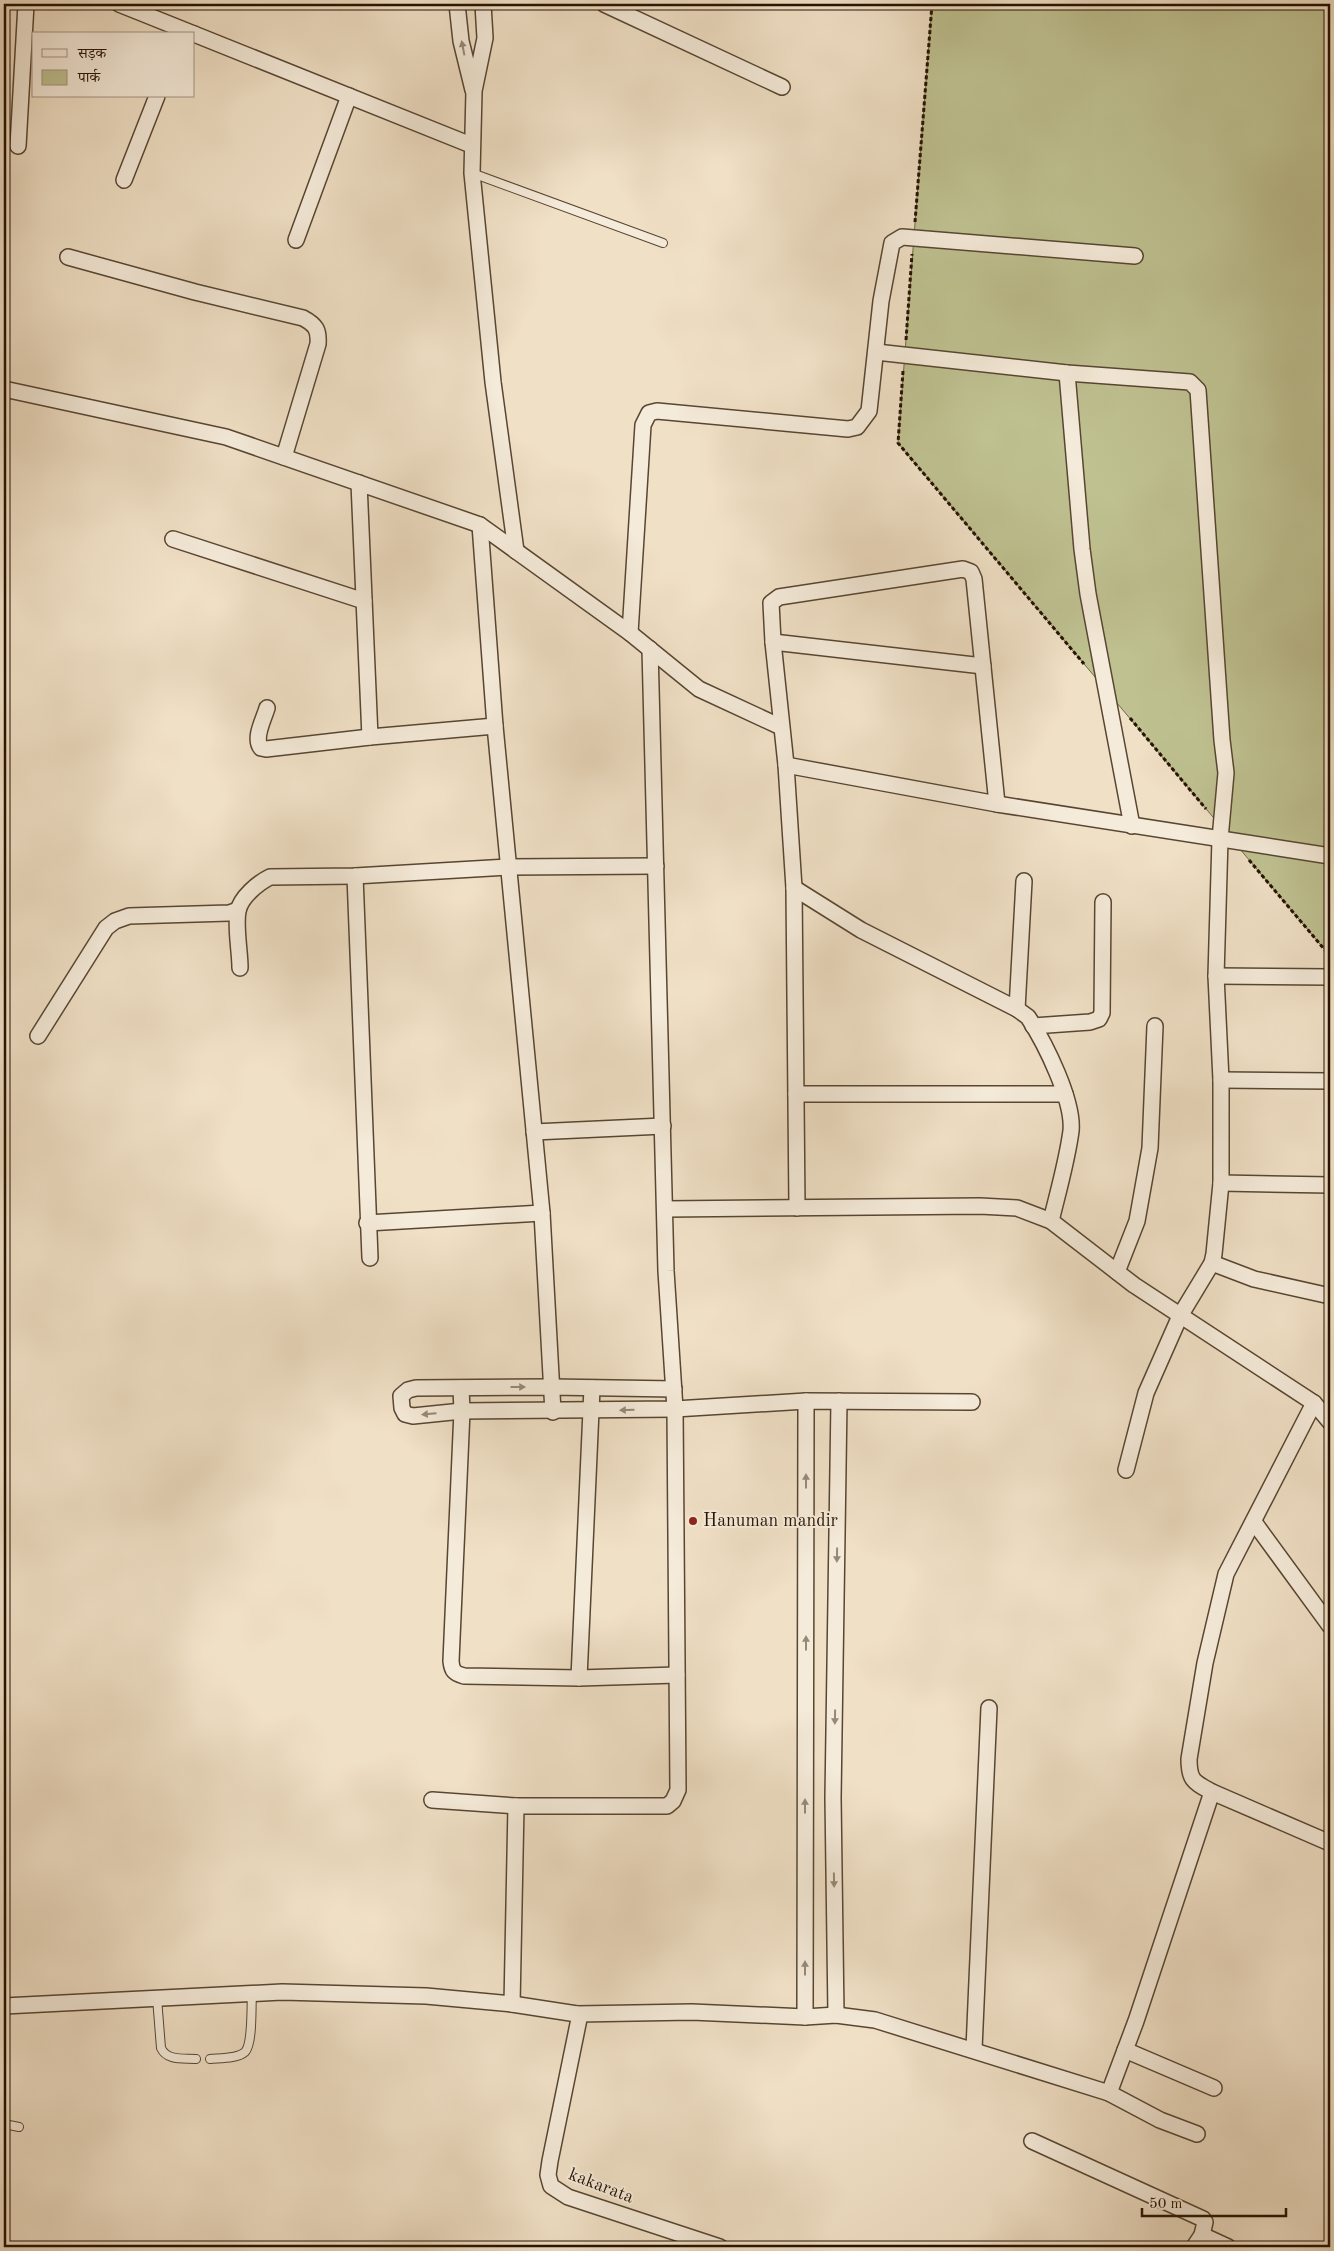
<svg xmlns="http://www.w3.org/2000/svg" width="1334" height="2251" font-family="'Old Standard TT','Noto Serif Devanagari',serif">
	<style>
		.green { fill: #bfc191; stroke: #726a49 }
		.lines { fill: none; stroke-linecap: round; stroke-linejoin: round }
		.service-casing { stroke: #584632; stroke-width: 10 }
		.minor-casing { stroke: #584632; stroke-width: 18 }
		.path { stroke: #251201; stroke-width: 3; stroke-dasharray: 4 2.5; stroke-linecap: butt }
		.service { stroke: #f5ebda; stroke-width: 8 }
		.minor { stroke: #f5ebda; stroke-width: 15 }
		.oneway { fill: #978978 }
		.poi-dot { fill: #8f2418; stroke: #f5ebda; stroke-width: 2 }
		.labels { text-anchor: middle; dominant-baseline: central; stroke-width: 4; stroke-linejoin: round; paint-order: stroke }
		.poi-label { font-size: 18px; fill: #251201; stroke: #f5ebda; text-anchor: start }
		.street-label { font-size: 18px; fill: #251201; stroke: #f5ebda }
	</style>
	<rect width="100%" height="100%" fill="#f0e0c6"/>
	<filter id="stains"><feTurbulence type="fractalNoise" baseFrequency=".004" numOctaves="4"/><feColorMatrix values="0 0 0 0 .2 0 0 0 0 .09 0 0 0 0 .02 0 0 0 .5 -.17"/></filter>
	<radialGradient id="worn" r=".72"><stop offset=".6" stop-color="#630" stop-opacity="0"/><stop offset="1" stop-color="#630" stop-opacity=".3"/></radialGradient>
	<path class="green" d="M 932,4 L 1330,4 L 1330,956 L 898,443 Z"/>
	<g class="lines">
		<defs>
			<g id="service">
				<path d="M 472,173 L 663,243"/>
				<path d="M 157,1998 L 161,2048 C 167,2061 183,2058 196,2059"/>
				<path d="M 210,2059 C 219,2058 237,2059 245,2052 C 253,2044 251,2006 252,1994"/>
				<path d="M 4,2124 L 19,2127"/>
			</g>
			<g id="minor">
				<path d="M 119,4 L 194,34"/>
				<path d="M 457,4 L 461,41 L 473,90"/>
				<path d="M 483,4 L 485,38 L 474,91 L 472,173 L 493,382 L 516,551"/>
				<path d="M 604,4 L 782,87"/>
				<path d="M 194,34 L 471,145"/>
				<path d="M 18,146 L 26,4"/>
				<path d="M 124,180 L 157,96"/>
				<path d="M 296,240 L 349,96"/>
				<path d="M 68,257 L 195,292 L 303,318 C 316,325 319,330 318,344 L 284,457"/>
				<path d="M 876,352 L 1067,373 L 1190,382 L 1198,390 L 1222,740 L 1226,773 L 1220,839 L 1216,976 L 1221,1080 L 1221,1183 L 1214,1254 L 1212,1263 L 1180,1316 L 1146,1393 L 1126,1470"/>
				<path d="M 1067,373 L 1082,549 L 1088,594 L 1132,826"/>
				<path d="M 4,389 L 226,437 L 480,525 L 630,633 L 699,689 L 781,727"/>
				<path d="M 359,483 L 370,737"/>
				<path d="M 480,525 L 495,726 L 542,1213 L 553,1412"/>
				<path d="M 173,539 L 364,601"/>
				<path d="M 630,633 L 643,425 L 649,413 L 657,411 L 848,429 L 857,427 L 869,411 L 881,301 L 892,243 L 902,237 L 1135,256"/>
				<path d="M 773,642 L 983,666"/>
				<path d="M 267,708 C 264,719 253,738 261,748 L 266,749 L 370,737 L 495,726"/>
				<path d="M 786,765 L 997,804 L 1330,856"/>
				<path d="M 355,876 L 370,1258"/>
				<path d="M 794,888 L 861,930 L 1017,1009 L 1028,1017 C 1045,1043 1074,1101 1071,1131 C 1067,1161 1058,1192 1051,1221"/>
				<path d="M 240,968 C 240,951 235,927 238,911 C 241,897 258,883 270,877 L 355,876 L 508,867 L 656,866"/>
				<path d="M 1216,976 L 1330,977"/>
				<path d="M 1017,1009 L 1024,881"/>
				<path d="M 1033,1026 L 1090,1022 L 1099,1019 L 1102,1013 L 1103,902"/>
				<path d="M 38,1036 L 106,928 L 115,921 L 129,916 L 229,913 L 238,910"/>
				<path d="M 1221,1080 L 1330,1081"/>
				<path d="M 796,1094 L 1065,1094"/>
				<path d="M 534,1132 L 663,1126"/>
				<path d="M 1221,1183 L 1330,1185"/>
				<path d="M 797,1208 L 794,888 L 786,765 L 773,642 L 771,603 L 779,597 L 963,569 L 971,572 L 974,579 L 997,804"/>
				<path d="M 666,1209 L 980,1206 L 1017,1208 L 1051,1221 L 1134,1285 L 1314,1403 L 1330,1422"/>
				<path d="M 367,1223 L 542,1213"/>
				<path d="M 1212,1263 L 1254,1279 L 1330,1296"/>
				<path d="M 1117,1272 L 1137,1221 L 1150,1148 L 1155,1026"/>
				<path d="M 461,1388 L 462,1411 L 451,1661 C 452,1671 454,1673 464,1676 L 579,1678 L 677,1675"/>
				<path d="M 674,1389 L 552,1387 L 416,1388 L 408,1390 L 401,1396 L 402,1408 L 405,1414 L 413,1416 L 462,1411 L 675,1409 L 806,1401 L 972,1402"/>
				<path d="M 1314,1403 L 1226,1574 L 1205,1663 L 1189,1759 C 1189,1781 1194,1782 1212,1792 L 1330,1843"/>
				<path d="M 1254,1522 L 1330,1626"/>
				<path d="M 579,1678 L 592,1388"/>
				<path d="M 432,1800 L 516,1806 L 667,1806 L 673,1801 L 678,1790 L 675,1409 L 666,1271 L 650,649"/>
				<path d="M 512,2004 L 516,1806"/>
				<path d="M 4,2006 L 282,1992 L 426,1996 L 512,2004 L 577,2014 L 692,2012 L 805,2017 L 836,2015 L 875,2020 L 1109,2093 L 1160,2120 L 1197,2134"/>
				<path d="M 577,2014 L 579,2019 L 550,2161 L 548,2175 L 551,2186 L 568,2197 L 720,2247"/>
				<path d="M 836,2015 L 833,1798 L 839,1401"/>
				<path d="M 805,2017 L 806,1401"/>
				<path d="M 974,2049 L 989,1708"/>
				<path d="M 1125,2050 L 1214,2088"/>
				<path d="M 1109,2093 L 1136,2021 L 1212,1792"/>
				<path d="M 1032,2141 L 1203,2219 L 1205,2222 L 1202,2235 L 1194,2247"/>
				<path d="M 1202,2235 L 1228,2247"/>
			</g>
		</defs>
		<use href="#service" class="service-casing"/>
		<use href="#minor" class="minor-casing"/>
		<g class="path">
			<path d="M 915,222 L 932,4"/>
			<path d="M 906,340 L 912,254"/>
			<path d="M 903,371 L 898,443 L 1084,664"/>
			<path d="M 1130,718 L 1206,809"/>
			<path d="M 1249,860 L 1330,956"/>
		</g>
		<use href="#service" class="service"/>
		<use href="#minor" class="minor"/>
	</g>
	<defs><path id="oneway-solid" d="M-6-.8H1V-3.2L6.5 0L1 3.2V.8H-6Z" transform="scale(1.25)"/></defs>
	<g class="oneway">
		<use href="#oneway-solid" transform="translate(463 48) rotate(-101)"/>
		<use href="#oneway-solid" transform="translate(518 1387)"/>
		<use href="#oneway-solid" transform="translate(627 1410) rotate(179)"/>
		<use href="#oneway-solid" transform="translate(429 1414) rotate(175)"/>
		<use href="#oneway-solid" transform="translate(806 1481) rotate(-90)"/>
		<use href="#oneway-solid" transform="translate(837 1555) rotate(91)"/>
		<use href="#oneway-solid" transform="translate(806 1643) rotate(-90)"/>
		<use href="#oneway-solid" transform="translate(835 1717) rotate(91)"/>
		<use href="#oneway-solid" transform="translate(805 1806) rotate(-90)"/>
		<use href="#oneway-solid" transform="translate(834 1880) rotate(89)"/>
		<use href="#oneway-solid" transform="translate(805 1968) rotate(-90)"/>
	</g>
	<circle class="poi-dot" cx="693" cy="1521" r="5"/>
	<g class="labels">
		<g class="poi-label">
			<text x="703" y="1521">Hanuman mandir</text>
		</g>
		<g class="street-label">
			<text transform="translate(601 2186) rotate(21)">kakarata</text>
		</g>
	</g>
	<rect width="1334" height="2251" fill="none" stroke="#f0e0c6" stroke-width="20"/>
	<rect x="5" y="5" width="1324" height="2241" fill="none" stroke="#251201" stroke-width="2.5"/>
	<rect x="10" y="10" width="1314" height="2231" fill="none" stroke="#251201"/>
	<rect x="32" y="32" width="162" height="65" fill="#f5ebda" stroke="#a29483"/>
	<rect x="42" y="49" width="25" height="8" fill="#f5ebda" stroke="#a29483"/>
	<text x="78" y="58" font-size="15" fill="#251201">सड़क</text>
	<rect x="42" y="70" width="25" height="15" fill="#bfc191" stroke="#a29483"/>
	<text x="78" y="82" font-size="15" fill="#251201">पार्क</text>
	<path d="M1142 2208v8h144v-8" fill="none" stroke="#251201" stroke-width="2.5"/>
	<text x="1149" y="2208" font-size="15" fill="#251201" stroke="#f5ebda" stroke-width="4" paint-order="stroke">50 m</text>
	<rect width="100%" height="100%" filter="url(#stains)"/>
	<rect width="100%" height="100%" fill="url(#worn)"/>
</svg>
